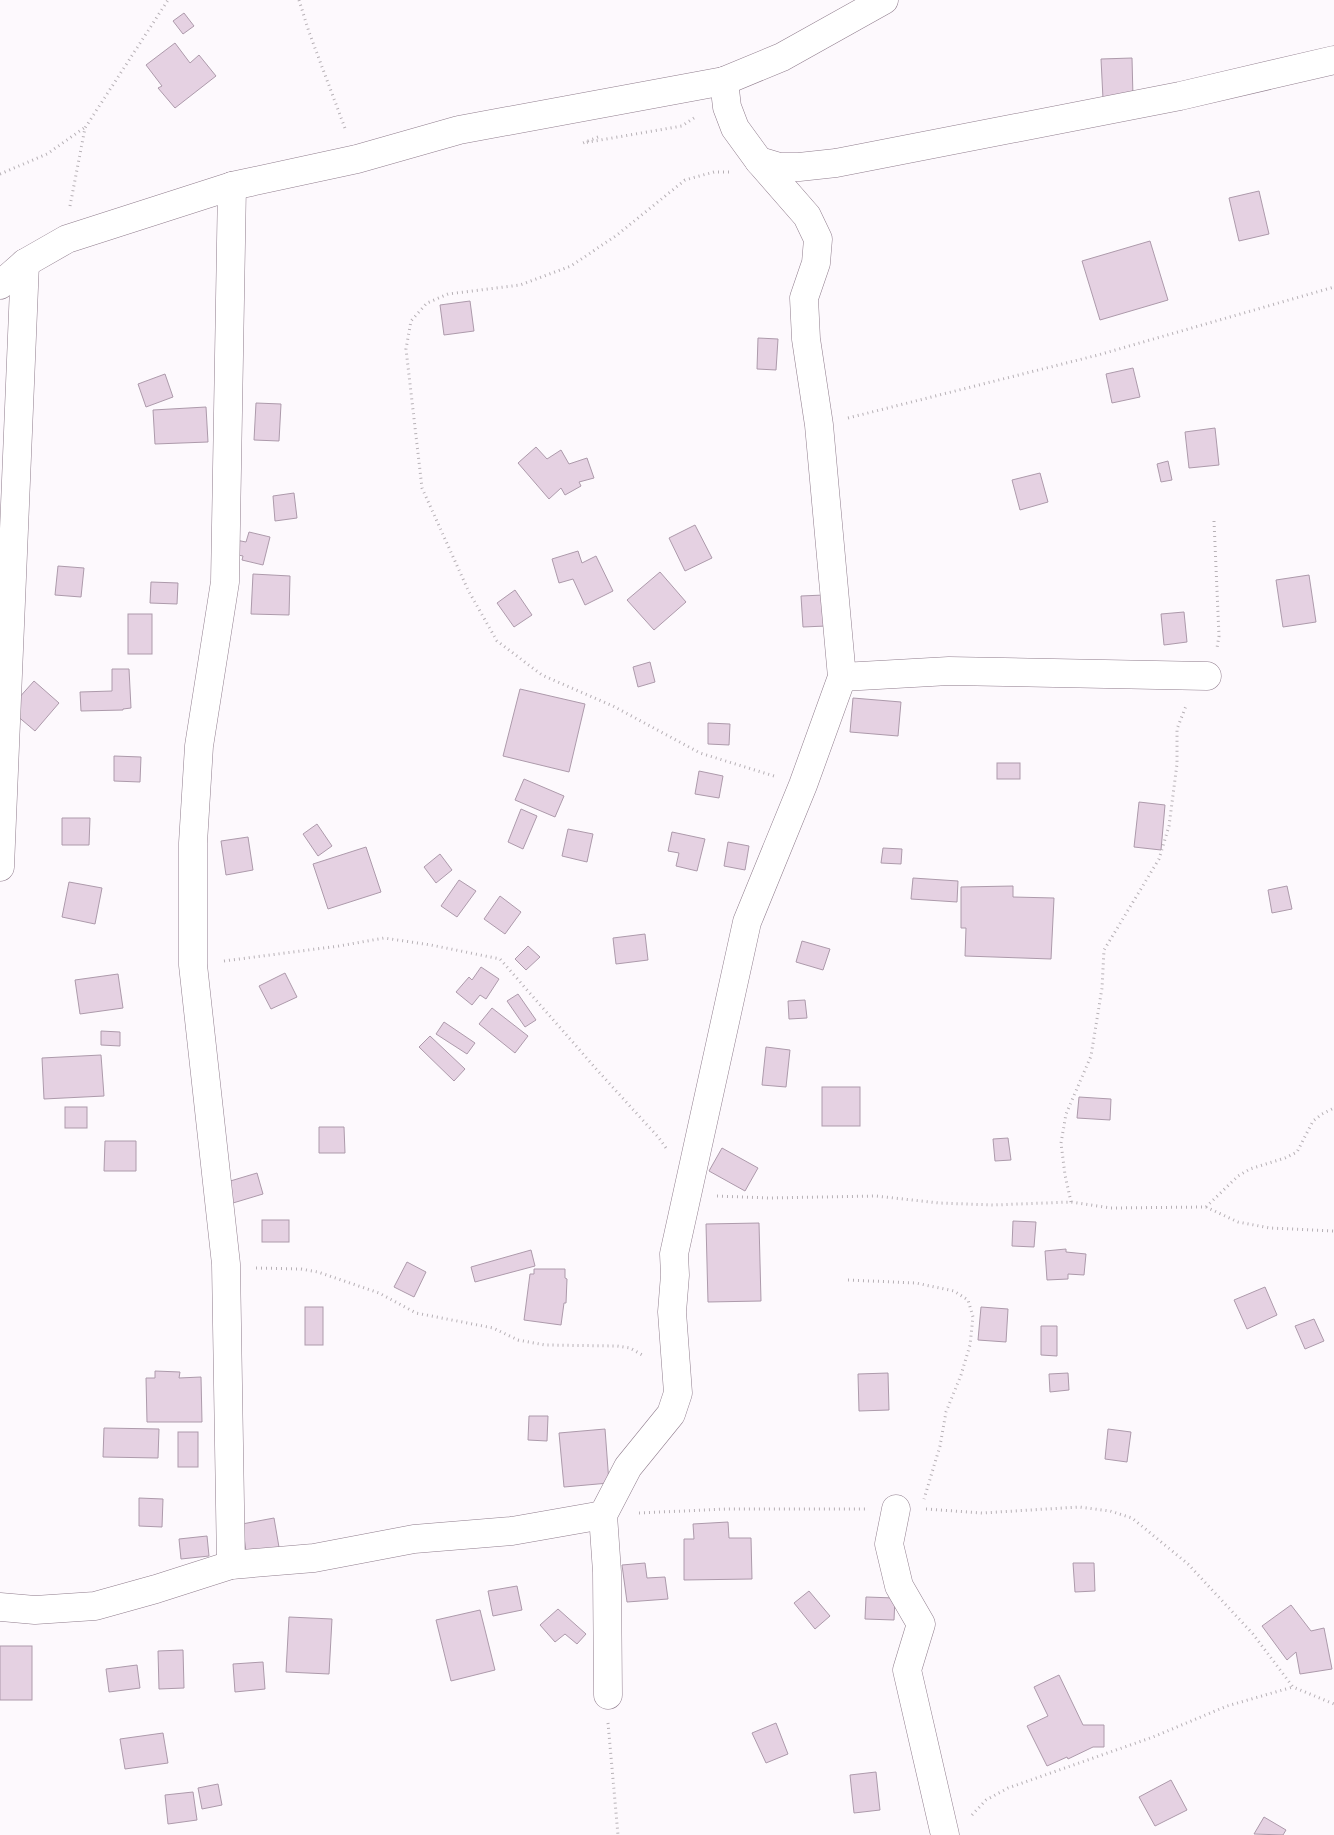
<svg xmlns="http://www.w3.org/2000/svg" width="1334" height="1835" font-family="Raleway,sans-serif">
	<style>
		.building { fill: #e5d1e2; stroke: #ad9aab }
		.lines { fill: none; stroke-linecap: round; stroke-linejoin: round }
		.minor-casing { stroke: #907d8d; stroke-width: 29 }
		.path { stroke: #b7b1b6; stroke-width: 3; stroke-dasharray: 1 4; stroke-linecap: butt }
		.minor { stroke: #fff; stroke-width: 28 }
	</style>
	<rect width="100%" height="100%" fill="#fdf9fd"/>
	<g class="building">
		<path d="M 184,13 L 194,26 L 183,34 L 173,21 Z"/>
		<path d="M 175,43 L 190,63 L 199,55 L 216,76 L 175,108 L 158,88 L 162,86 L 146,65 Z"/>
		<path d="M 1132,58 L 1133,98 L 1103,99 L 1101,59 Z"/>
		<path d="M 1259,191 L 1269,234 L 1239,241 L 1229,198 Z"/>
		<path d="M 1150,241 L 1168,300 L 1100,320 L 1082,261 Z"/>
		<path d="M 470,301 L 474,331 L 444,335 L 440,305 Z"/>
		<path d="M 758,338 L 778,339 L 776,370 L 757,369 Z"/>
		<path d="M 1133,368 L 1140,397 L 1112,403 L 1106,374 Z"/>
		<path d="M 165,374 L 173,397 L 146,407 L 138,384 Z"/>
		<path d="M 256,403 L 281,404 L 279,441 L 254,440 Z"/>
		<path d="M 206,407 L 208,442 L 155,444 L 153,410 Z"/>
		<path d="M 1215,428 L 1219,465 L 1189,468 L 1185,432 Z"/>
		<path d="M 536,447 L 547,459 L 561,450 L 569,464 L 587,458 L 594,478 L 579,482 L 581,486 L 565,495 L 561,488 L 549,499 L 518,463 Z"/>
		<path d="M 1168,461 L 1172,480 L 1161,482 L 1157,464 Z"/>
		<path d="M 1040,473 L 1048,502 L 1020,510 L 1012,480 Z"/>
		<path d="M 294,493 L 297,518 L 275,521 L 273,496 Z"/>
		<path d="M 695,525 L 712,558 L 685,571 L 669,538 Z"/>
		<path d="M 249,532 L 270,537 L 263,565 L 242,560 L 243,556 L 228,553 L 231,539 L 246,542 Z"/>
		<path d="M 578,551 L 582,563 L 596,556 L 613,591 L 585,605 L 573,579 L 559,583 L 552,559 Z"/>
		<path d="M 58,566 L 84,568 L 81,597 L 55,595 Z"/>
		<path d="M 660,572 L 686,602 L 654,630 L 627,600 Z"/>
		<path d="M 253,574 L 290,576 L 289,615 L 251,614 Z"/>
		<path d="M 1309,575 L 1316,622 L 1283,627 L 1276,580 Z"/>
		<path d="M 151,582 L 178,583 L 177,604 L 150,603 Z"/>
		<path d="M 515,590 L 532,615 L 514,627 L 497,603 Z"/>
		<path d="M 824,595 L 826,626 L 803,627 L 801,596 Z"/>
		<path d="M 1184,612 L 1187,642 L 1164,645 L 1161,614 Z"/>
		<rect x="128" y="614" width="24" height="40"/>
		<path d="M 650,662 L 655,682 L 638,687 L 633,667 Z"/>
		<path d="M 112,669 L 129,669 L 131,708 L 123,709 L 123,710 L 81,711 L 80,692 L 112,691 Z"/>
		<path d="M 34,681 L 59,703 L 35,731 L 9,709 Z"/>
		<path d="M 520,689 L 585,704 L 569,772 L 503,756 Z"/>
		<path d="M 853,698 L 901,702 L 898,736 L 850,732 Z"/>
		<path d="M 708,723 L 730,724 L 729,745 L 708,744 Z"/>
		<path d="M 114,756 L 141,757 L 140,782 L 114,781 Z"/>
		<rect x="997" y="763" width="23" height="16"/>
		<path d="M 699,771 L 723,776 L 719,798 L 695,794 Z"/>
		<path d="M 524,779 L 564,796 L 555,817 L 515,800 Z"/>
		<path d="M 1139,802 L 1165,805 L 1161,850 L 1134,847 Z"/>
		<path d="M 521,809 L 537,816 L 523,849 L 508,842 Z"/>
		<path d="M 62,818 L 90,818 L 89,845 L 62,845 Z"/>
		<path d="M 317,824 L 332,846 L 318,856 L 303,834 Z"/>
		<path d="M 568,829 L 593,834 L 587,862 L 562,856 Z"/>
		<path d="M 672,832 L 705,839 L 697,871 L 676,866 L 679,853 L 668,851 Z"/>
		<path d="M 248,837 L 253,870 L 226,875 L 221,841 Z"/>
		<path d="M 728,842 L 749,846 L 745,870 L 724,866 Z"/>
		<path d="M 366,847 L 381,892 L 328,909 L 313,864 Z"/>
		<path d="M 883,848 L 902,849 L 901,864 L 881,863 Z"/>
		<path d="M 440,854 L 452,870 L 436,883 L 424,867 Z"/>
		<path d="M 913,878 L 958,881 L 957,902 L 911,899 Z"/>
		<path d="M 459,880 L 476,891 L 457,917 L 441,906 Z"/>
		<path d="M 69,882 L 102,888 L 95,924 L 62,917 Z"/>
		<path d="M 1013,886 L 1013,897 L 1054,898 L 1051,959 L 965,956 L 966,928 L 961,928 L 961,887 Z"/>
		<path d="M 1287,886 L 1292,909 L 1272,913 L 1268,890 Z"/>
		<path d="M 500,896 L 521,912 L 505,934 L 484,919 Z"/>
		<path d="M 645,934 L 648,960 L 616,964 L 613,938 Z"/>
		<path d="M 802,941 L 830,949 L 823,970 L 796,962 Z"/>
		<path d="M 528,946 L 540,957 L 526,970 L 515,959 Z"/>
		<path d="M 481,967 L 499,979 L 486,999 L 480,995 L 472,1005 L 456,992 L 469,977 L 472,980 Z"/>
		<path d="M 285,973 L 297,997 L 271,1009 L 259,986 Z"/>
		<path d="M 118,974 L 123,1008 L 80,1014 L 75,980 Z"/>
		<path d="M 518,994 L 536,1020 L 525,1027 L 507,1001 Z"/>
		<path d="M 805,1000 L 807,1018 L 789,1019 L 788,1001 Z"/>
		<path d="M 492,1008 L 528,1036 L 515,1053 L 479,1024 Z"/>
		<path d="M 444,1022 L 475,1043 L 467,1054 L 436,1034 Z"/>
		<path d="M 101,1031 L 120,1032 L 120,1046 L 101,1045 Z"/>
		<path d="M 430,1036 L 465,1069 L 454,1081 L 419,1047 Z"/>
		<path d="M 766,1047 L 790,1050 L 786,1087 L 762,1085 Z"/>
		<path d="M 101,1055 L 104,1096 L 44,1099 L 42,1058 Z"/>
		<rect x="822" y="1087" width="38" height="39"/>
		<path d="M 1079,1097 L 1111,1099 L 1110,1120 L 1077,1118 Z"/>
		<rect x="65" y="1107" width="22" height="21"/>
		<path d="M 319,1127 L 344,1127 L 345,1153 L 319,1153 Z"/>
		<path d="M 1008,1138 L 1011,1160 L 995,1161 L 993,1139 Z"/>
		<path d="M 105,1141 L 136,1141 L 136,1171 L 104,1171 Z"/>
		<path d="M 722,1148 L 758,1168 L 745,1191 L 709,1171 Z"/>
		<path d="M 257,1173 L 263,1194 L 233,1203 L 227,1182 Z"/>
		<rect x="262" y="1220" width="27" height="22"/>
		<path d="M 1013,1221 L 1036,1222 L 1034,1247 L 1012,1246 Z"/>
		<path d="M 759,1223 L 761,1301 L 708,1302 L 706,1224 Z"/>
		<path d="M 1066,1249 L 1066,1252 L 1086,1254 L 1084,1275 L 1068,1274 L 1068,1279 L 1047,1280 L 1045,1251 Z"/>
		<path d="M 531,1250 L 535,1266 L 475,1282 L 471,1267 Z"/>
		<path d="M 407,1262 L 426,1272 L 414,1297 L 394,1287 Z"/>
		<path d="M 534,1269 L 565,1269 L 565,1278 L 567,1279 L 566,1303 L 564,1303 L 561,1325 L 524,1320 L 530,1274 L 534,1274 Z"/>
		<path d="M 1265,1287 L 1277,1315 L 1247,1329 L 1234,1300 Z"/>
		<rect x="305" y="1307" width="18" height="38"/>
		<path d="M 981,1307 L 1008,1309 L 1006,1342 L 978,1340 Z"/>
		<path d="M 1314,1319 L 1324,1341 L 1305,1349 L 1295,1326 Z"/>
		<path d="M 1041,1326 L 1057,1326 L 1057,1356 L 1041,1355 Z"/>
		<path d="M 155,1371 L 180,1372 L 179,1378 L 201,1377 L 202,1422 L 147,1422 L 146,1378 L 155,1378 Z"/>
		<path d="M 888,1373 L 889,1410 L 859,1411 L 858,1374 Z"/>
		<path d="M 1068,1373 L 1069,1390 L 1050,1392 L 1049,1374 Z"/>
		<path d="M 529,1416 L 548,1416 L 547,1441 L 528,1440 Z"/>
		<path d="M 104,1428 L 159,1429 L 158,1458 L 103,1457 Z"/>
		<path d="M 605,1429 L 609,1483 L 564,1487 L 559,1433 Z"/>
		<path d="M 1108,1429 L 1131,1432 L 1127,1462 L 1105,1459 Z"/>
		<rect x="178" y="1432" width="20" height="35"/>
		<path d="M 139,1498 L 163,1499 L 162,1527 L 139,1526 Z"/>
		<path d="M 274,1518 L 280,1553 L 247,1558 L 242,1524 Z"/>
		<path d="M 728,1522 L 729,1538 L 751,1538 L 752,1579 L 684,1580 L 684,1539 L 694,1539 L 693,1524 Z"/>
		<path d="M 207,1536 L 209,1556 L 181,1559 L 179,1539 Z"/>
		<path d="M 645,1563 L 647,1578 L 665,1577 L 668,1599 L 627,1602 L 622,1565 Z"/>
		<path d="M 1073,1563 L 1094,1563 L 1095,1591 L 1075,1592 Z"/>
		<path d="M 517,1586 L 522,1610 L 493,1616 L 488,1591 Z"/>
		<path d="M 809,1591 L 830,1616 L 815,1629 L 794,1603 Z"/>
		<path d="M 866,1597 L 895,1598 L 894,1620 L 865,1619 Z"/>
		<path d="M 1291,1605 L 1311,1631 L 1324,1628 L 1332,1669 L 1300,1674 L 1296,1652 L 1287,1660 L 1262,1626 Z"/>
		<path d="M 558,1609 L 586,1634 L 577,1644 L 565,1634 L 555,1642 L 540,1625 Z"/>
		<path d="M 480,1610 L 495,1670 L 451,1681 L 436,1620 Z"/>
		<path d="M 289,1617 L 332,1619 L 329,1674 L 286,1672 Z"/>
		<rect x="0" y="1646" width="32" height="54"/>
		<path d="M 183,1650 L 184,1688 L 159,1689 L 158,1651 Z"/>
		<path d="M 263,1662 L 265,1689 L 235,1692 L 233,1664 Z"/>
		<path d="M 137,1665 L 140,1688 L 109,1692 L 106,1669 Z"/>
		<path d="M 1059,1675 L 1083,1725 L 1104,1725 L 1104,1747 L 1093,1747 L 1068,1759 L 1067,1757 L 1047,1766 L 1027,1726 L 1048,1716 L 1034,1687 Z"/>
		<path d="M 776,1723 L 788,1754 L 766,1763 L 752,1733 Z"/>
		<path d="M 163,1733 L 168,1763 L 125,1769 L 120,1739 Z"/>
		<path d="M 876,1772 L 880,1810 L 854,1813 L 850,1775 Z"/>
		<path d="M 1171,1780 L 1187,1810 L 1155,1826 L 1139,1797 Z"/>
		<path d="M 218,1784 L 222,1805 L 202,1809 L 198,1788 Z"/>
		<path d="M 193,1792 L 197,1820 L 168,1824 L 165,1795 Z"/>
		<path d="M 1264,1817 L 1286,1830 L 1283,1835 L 1254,1834 Z"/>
	</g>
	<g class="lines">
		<defs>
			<g id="minor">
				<path d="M 759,161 L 779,167 L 799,167 L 836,163 L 1180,96 L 1334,60"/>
				<path d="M 0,285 L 25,263 L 67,239 L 232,186 L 357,159 L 459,130 L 724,81 L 782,57 L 884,0"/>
				<path d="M 842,677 L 949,671 L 1207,676"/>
				<path d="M 0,867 L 25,263"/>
				<path d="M 896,1509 L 889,1544 L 899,1586 L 921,1624 L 907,1670 L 945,1835"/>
				<path d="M 231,1565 L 226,1264 L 193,965 L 193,843 L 199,746 L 225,582 L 232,186"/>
				<path d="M 0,1607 L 35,1610 L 95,1606 L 156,1589 L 231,1565 L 314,1558 L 414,1539 L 512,1531 L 603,1515"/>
				<path d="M 608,1695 L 607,1572 L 603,1515 L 628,1467 L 671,1414 L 678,1393 L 672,1312 L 675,1275 L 674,1254 L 747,922 L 803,785 L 842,677 L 819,425 L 806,339 L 804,298 L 816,263 L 818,239 L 807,216 L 759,161 L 735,128 L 727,107 L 724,81"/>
			</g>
		</defs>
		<use href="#minor" class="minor-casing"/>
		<g class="path">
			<path d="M 299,0 L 309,32 L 346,131"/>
			<path d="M 598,137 L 583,143 L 682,126 L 694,118"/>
			<path d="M 729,172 L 714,172 L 685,180 L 617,235 L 571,266 L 520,285 L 448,294 L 427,303 L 411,321 L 406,349 L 422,488 L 468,590 L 497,641 L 542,675 L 613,706 L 700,753 L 774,776"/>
			<path d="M 0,174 L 47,154 L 84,128"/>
			<path d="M 70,206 L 85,128 L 168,0"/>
			<path d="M 848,418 L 1098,355 L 1334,287"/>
			<path d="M 1214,521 L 1219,636 L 1217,648"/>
			<path d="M 224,961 L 339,946 L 384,938 L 431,945 L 500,959 L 598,1071 L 659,1138 L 666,1148"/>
			<path d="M 717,1196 L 768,1198 L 876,1196 L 939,1203 L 993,1205 L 1071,1202 L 1111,1208 L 1206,1207 L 1238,1222 L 1270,1228 L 1334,1231"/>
			<path d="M 1071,1202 L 1065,1175 L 1061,1143 L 1066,1114 L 1091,1056 L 1102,988 L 1104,950 L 1159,859 L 1169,826 L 1177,764 L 1177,729 L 1186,706"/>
			<path d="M 1206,1207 L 1238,1176 L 1250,1169 L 1285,1158 L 1297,1152 L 1313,1121 L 1322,1114 L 1334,1108"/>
			<path d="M 256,1268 L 301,1269 L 318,1272 L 379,1293 L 416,1313 L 493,1328 L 518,1340 L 545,1345 L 617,1346 L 630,1348 L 644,1356"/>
			<path d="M 848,1280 L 916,1283 L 954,1291 L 968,1300 L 973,1317 L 970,1345 L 961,1375 L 946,1412 L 940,1446 L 924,1499"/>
			<path d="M 926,1509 L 982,1513 L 1079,1507 L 1110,1511 L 1132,1518 L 1188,1564 L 1253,1634 L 1293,1687 L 1334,1704"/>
			<path d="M 639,1513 L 727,1509 L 865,1509"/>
			<path d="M 608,1723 L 618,1835"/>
			<path d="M 972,1815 L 986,1800 L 1008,1788 L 1153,1737 L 1227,1706 L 1293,1687"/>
		</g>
		<use href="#minor" class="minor"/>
	</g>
</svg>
